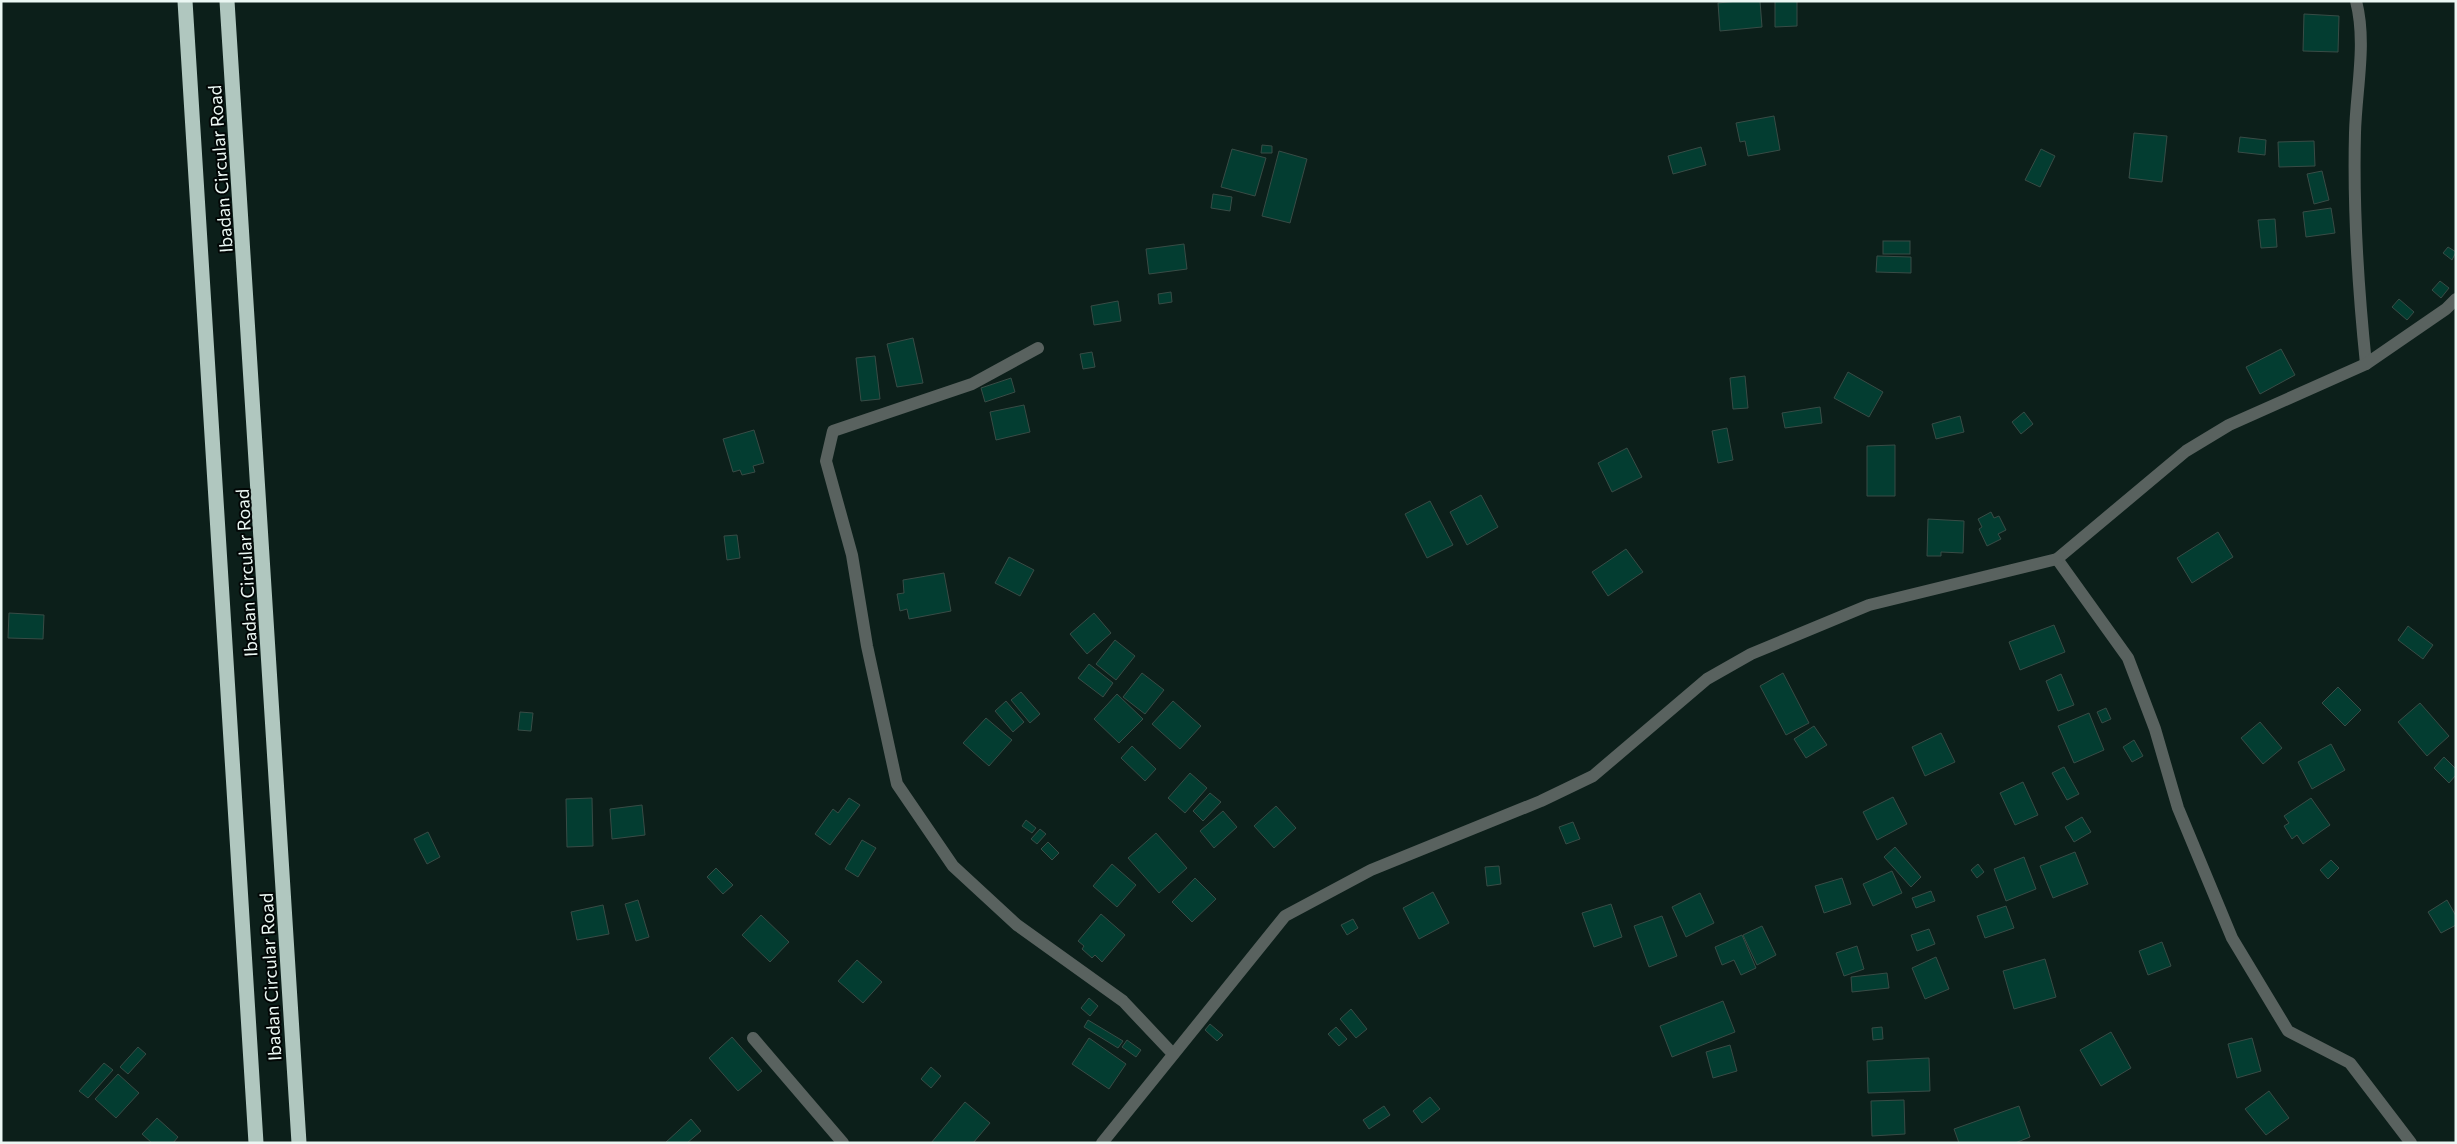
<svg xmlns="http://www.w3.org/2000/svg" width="2457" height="1144" font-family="Commissioner,sans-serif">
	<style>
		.building { fill: #033d31; stroke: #384c46 }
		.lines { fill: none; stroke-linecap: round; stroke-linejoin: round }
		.street { stroke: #59625f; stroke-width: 12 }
		.highway { stroke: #b0c7bf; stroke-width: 15 }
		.labels { text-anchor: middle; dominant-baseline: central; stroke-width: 4; stroke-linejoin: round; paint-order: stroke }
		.street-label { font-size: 18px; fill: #ebf7f3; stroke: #020706 }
	</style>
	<rect width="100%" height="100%" fill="#0c1f1a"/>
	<g class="building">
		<path d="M 1738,1 L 1760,1 L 1762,27 L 1720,31 L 1718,3 Z"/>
		<path d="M 1775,1 L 1797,1 L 1797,26 L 1775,27 Z"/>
		<path d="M 2304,14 L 2339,16 L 2338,52 L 2303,51 Z"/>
		<path d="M 1774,116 L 1780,150 L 1748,156 L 1745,141 L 1740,142 L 1736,123 Z"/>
		<path d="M 2134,133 L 2167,136 L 2162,182 L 2129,178 Z"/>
		<path d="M 2240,137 L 2266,140 L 2265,155 L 2238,152 Z"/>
		<path d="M 2314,141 L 2315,166 L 2279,167 L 2278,142 Z"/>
		<path d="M 1262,145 L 1272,146 L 1272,153 L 1261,153 Z"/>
		<path d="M 1701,147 L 1706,165 L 1673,174 L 1668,156 Z"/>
		<path d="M 1232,149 L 1266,158 L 1255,196 L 1221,187 Z"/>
		<path d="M 2041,149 L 2055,156 L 2040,187 L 2025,180 Z"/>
		<path d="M 1279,151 L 1307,159 L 1290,223 L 1262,216 Z"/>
		<path d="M 2322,171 L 2329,200 L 2314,204 L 2307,174 Z"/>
		<path d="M 1213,194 L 1232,197 L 1230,211 L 1211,208 Z"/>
		<path d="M 2331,208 L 2335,233 L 2306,237 L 2303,212 Z"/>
		<path d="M 2275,219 L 2277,247 L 2261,248 L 2258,220 Z"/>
		<rect x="1883" y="241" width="27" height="13"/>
		<path d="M 1184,244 L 1187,269 L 1149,274 L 1146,249 Z"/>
		<path d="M 2448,247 L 2456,252 L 2452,260 L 2443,253 Z"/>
		<path d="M 1877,256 L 1911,257 L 1911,273 L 1876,272 Z"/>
		<path d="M 2440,281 L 2449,288 L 2441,298 L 2432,290 Z"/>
		<path d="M 1171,292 L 1172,302 L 1159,304 L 1158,294 Z"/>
		<path d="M 2399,299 L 2414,312 L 2407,320 L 2392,307 Z"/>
		<path d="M 1118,301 L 1121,321 L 1094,325 L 1091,306 Z"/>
		<path d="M 913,338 L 923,383 L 897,387 L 887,344 Z"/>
		<path d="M 2281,349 L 2295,375 L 2260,394 L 2246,367 Z"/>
		<path d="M 1092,352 L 1095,367 L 1083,369 L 1080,354 Z"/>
		<path d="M 875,356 L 880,399 L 861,401 L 856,358 Z"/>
		<path d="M 1848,372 L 1883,392 L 1869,417 L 1834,398 Z"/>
		<path d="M 1745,376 L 1748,408 L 1733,409 L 1730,378 Z"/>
		<path d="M 1011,378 L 1015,392 L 985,402 L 981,388 Z"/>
		<path d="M 1024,405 L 1030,432 L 996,440 L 990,412 Z"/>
		<path d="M 1820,407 L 1822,423 L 1785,428 L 1782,413 Z"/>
		<path d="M 2024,412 L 2033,424 L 2021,434 L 2012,422 Z"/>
		<path d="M 1960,416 L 1964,432 L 1936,439 L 1932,424 Z"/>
		<path d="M 1727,428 L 1733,460 L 1718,463 L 1712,431 Z"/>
		<path d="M 754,430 L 764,463 L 753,466 L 755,472 L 742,475 L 740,470 L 733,472 L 723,439 Z"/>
		<path d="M 1895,445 L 1895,496 L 1867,496 L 1867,446 Z"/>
		<path d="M 1627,448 L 1642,477 L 1612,492 L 1598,463 Z"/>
		<path d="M 1481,495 L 1498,527 L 1467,545 L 1450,512 Z"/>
		<path d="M 1430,501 L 1453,545 L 1427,558 L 1405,514 Z"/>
		<path d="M 1991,512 L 1994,518 L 1999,516 L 2006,530 L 1998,534 L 2001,539 L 1987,546 L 1979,529 L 1982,527 L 1978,519 Z"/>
		<path d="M 1928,519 L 1964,521 L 1963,553 L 1941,552 L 1941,556 L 1927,556 Z"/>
		<path d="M 2218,532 L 2233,557 L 2192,583 L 2177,558 Z"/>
		<path d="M 737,535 L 740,558 L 727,560 L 724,536 Z"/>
		<path d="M 1626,549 L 1643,572 L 1608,596 L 1592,572 Z"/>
		<path d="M 1009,557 L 1034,570 L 1020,596 L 995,583 Z"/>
		<path d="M 944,573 L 951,611 L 909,619 L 907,609 L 900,611 L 897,594 L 904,593 L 903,580 Z"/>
		<path d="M 9,613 L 44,615 L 43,639 L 8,638 Z"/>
		<path d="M 1094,613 L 1111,633 L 1087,654 L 1070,634 Z"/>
		<path d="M 2054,625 L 2065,652 L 2020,670 L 2009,642 Z"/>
		<path d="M 2408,626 L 2433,645 L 2423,659 L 2398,640 Z"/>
		<path d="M 1115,640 L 1135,656 L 1116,680 L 1096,664 Z"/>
		<path d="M 1089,664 L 1113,683 L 1103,697 L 1078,678 Z"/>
		<path d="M 1142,673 L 1164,690 L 1145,714 L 1123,697 Z"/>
		<path d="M 1783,673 L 1809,723 L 1786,735 L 1760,686 Z"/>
		<path d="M 2061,674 L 2074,705 L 2058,711 L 2046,681 Z"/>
		<path d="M 2338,687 L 2361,710 L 2345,726 L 2322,703 Z"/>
		<path d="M 1021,692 L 1040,714 L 1030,723 L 1011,700 Z"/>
		<path d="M 1117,694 L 1143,719 L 1119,743 L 1094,719 Z"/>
		<path d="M 1006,701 L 1024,722 L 1013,732 L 995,711 Z"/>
		<path d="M 1173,701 L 1201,726 L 1180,749 L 1152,724 Z"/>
		<path d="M 2420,703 L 2449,736 L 2427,756 L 2398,722 Z"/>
		<path d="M 2106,708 L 2111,719 L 2102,723 L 2097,712 Z"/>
		<path d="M 520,712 L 533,713 L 531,731 L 518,730 Z"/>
		<path d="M 2089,713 L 2104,750 L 2074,763 L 2058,726 Z"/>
		<path d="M 986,718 L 1012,740 L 989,766 L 963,743 Z"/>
		<path d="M 2260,722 L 2282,748 L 2263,764 L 2241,738 Z"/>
		<path d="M 1814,726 L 1827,745 L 1806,758 L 1794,739 Z"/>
		<path d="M 1941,733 L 1955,762 L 1925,776 L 1912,747 Z"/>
		<path d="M 2134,740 L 2143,756 L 2132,762 L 2123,747 Z"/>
		<path d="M 2331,744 L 2345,770 L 2312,789 L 2298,762 Z"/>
		<path d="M 1132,746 L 1156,769 L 1145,781 L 1121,758 Z"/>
		<path d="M 2444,757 L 2456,769 L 2456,775 L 2449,783 L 2434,768 Z"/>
		<path d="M 2064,767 L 2079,794 L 2067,800 L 2052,773 Z"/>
		<path d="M 1190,773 L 1207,788 L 1185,813 L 1168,798 Z"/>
		<path d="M 2023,782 L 2038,815 L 2015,825 L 2000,793 Z"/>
		<path d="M 1210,793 L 1221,802 L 1203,821 L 1193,811 Z"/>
		<path d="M 1893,797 L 1907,824 L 1877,840 L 1863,812 Z"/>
		<path d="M 592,798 L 593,846 L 567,847 L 566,799 Z"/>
		<path d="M 849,798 L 860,805 L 830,845 L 815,834 L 833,809 L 838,813 Z"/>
		<path d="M 2311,798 L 2330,825 L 2303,844 L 2297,835 L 2292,839 L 2284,826 L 2289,823 L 2284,816 Z"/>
		<path d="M 642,805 L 645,835 L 612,839 L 610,809 Z"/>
		<path d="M 1276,806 L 1296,828 L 1274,848 L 1254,826 Z"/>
		<path d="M 1223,811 L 1237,827 L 1214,848 L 1200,831 Z"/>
		<path d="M 2082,817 L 2091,832 L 2074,842 L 2065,827 Z"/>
		<path d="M 1026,820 L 1036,828 L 1032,833 L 1022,826 Z"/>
		<path d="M 1573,822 L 1580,839 L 1566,844 L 1559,827 Z"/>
		<path d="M 1040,829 L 1046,834 L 1037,844 L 1031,839 Z"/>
		<path d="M 428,832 L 440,857 L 427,864 L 414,839 Z"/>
		<path d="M 1156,833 L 1187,868 L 1159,893 L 1128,858 Z"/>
		<path d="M 862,840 L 876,848 L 858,877 L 845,869 Z"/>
		<path d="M 1048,842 L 1059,853 L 1052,860 L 1041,849 Z"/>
		<path d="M 1895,847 L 1921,877 L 1911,887 L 1884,857 Z"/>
		<path d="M 2075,852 L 2088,884 L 2053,898 L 2040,866 Z"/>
		<path d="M 2024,857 L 2036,889 L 2006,901 L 1994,869 Z"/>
		<path d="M 2331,860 L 2339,868 L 2328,879 L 2320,870 Z"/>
		<path d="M 1112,864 L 1136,885 L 1117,907 L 1093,886 Z"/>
		<path d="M 1978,864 L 1984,872 L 1977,878 L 1971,870 Z"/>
		<path d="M 1499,866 L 1501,884 L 1487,886 L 1485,867 Z"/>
		<path d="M 716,868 L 733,885 L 723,894 L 707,877 Z"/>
		<path d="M 1892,871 L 1902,893 L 1873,906 L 1863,884 Z"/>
		<path d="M 1195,878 L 1216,899 L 1192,922 L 1172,902 Z"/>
		<path d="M 1842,878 L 1851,904 L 1824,913 L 1815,886 Z"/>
		<path d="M 1931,891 L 1935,901 L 1916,908 L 1912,898 Z"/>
		<path d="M 1433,892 L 1449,923 L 1419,939 L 1403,908 Z"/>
		<path d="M 1700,893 L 1714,923 L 1686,937 L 1672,907 Z"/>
		<path d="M 638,900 L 649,937 L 636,941 L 625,904 Z"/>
		<path d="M 2447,900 L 2456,916 L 2456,925 L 2441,933 L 2428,912 Z"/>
		<path d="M 1611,904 L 1622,937 L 1594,947 L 1582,913 Z"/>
		<path d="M 603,905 L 609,934 L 577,940 L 571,912 Z"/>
		<path d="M 2006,906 L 2014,928 L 1985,938 L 1977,916 Z"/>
		<path d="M 1101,914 L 1125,935 L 1102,962 L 1095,955 L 1092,958 L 1082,949 L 1084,946 L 1078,941 Z"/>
		<path d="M 761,915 L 789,942 L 770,962 L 742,935 Z"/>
		<path d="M 1662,916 L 1677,956 L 1649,967 L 1634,926 Z"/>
		<path d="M 1353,919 L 1358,928 L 1347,935 L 1341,925 Z"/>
		<path d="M 1762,926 L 1776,955 L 1757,965 L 1743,935 Z"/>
		<path d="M 1929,929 L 1935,944 L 1917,951 L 1911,935 Z"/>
		<path d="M 1742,935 L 1756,968 L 1741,975 L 1734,960 L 1722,965 L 1715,947 Z"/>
		<path d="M 2162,942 L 2171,966 L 2148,975 L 2139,951 Z"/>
		<path d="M 1857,946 L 1864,969 L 1844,976 L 1836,953 Z"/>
		<path d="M 1936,957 L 1949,989 L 1925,999 L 1912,968 Z"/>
		<path d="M 2045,959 L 2056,997 L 2014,1009 L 2003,971 Z"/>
		<path d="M 857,960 L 882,982 L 863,1003 L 838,981 Z"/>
		<path d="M 1887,973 L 1889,988 L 1852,992 L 1851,977 Z"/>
		<path d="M 1089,998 L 1098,1006 L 1090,1016 L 1081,1008 Z"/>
		<path d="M 1723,1001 L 1735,1032 L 1672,1057 L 1660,1026 Z"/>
		<path d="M 1351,1009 L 1367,1029 L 1356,1038 L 1340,1019 Z"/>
		<path d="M 1088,1020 L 1123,1041 L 1118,1048 L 1084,1027 Z"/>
		<path d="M 1210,1024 L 1223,1035 L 1217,1041 L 1205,1030 Z"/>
		<path d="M 1336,1027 L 1347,1039 L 1339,1046 L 1328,1034 Z"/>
		<path d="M 1882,1027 L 1883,1039 L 1873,1040 L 1872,1028 Z"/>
		<path d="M 2111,1032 L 2131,1068 L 2101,1086 L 2080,1050 Z"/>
		<path d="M 732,1037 L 762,1071 L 738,1091 L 709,1058 Z"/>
		<path d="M 1089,1038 L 1126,1064 L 1109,1089 L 1072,1064 Z"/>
		<path d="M 2252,1038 L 2261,1071 L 2237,1078 L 2228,1044 Z"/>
		<path d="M 1127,1040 L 1141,1050 L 1136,1057 L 1122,1047 Z"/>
		<path d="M 1730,1045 L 1737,1071 L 1713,1078 L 1706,1052 Z"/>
		<path d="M 138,1047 L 146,1054 L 128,1074 L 120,1067 Z"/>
		<path d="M 1929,1058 L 1930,1091 L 1868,1093 L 1867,1061 Z"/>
		<path d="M 104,1063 L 113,1070 L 88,1098 L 79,1091 Z"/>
		<path d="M 931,1067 L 941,1076 L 931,1088 L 921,1079 Z"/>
		<path d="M 118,1074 L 139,1093 L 116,1118 L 95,1099 Z"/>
		<path d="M 2269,1091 L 2289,1118 L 2266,1135 L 2245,1109 Z"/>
		<path d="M 1430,1097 L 1440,1109 L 1422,1123 L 1413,1111 Z"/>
		<path d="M 1904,1100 L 1905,1134 L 1872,1136 L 1871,1101 Z"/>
		<path d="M 965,1102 L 990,1123 L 973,1143 L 931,1143 Z"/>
		<path d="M 1384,1106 L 1390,1115 L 1369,1129 L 1363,1120 Z"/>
		<path d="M 2019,1106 L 2030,1137 L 2015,1143 L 1959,1143 L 1954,1129 Z"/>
		<path d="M 157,1118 L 178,1137 L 173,1143 L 152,1143 L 142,1134 Z"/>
		<path d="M 691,1119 L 701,1131 L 687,1143 L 665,1143 Z"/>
	</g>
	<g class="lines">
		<g class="street">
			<path d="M 2356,1 C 2367,43 2356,90 2355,133 C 2353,210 2358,287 2366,364"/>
			<path d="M 1038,348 L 972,384 L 833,431 L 826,461 L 852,555 L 867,646 L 897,784 L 953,866 L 1017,925 L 1123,1001 L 1173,1054"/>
			<path d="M 2057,559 L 2128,658 L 2155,729 L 2178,808 L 2232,938 L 2288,1031 L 2350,1063 L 2411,1143"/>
			<path d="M 753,1038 L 843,1143"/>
			<path d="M 1102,1143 L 1285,916 L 1371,870 L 1541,801 L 1593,776 L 1707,679 L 1751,654 L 1869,605 L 2057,559 L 2186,451 L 2229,425 L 2366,364 L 2446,309 L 2456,299"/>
		</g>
		<g class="highway">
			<path d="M 185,1 L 256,1143"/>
			<path d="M 227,1 L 299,1143"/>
		</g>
	</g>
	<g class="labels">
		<g class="street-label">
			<text transform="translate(220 169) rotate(-94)">Ibadan Circular Road</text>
			<text transform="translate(246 573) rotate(-93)">Ibadan Circular Road</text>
			<text transform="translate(270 977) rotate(-93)">Ibadan Circular Road</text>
		</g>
	</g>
	<rect width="2457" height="1144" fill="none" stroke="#ebf7f3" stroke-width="5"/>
</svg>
